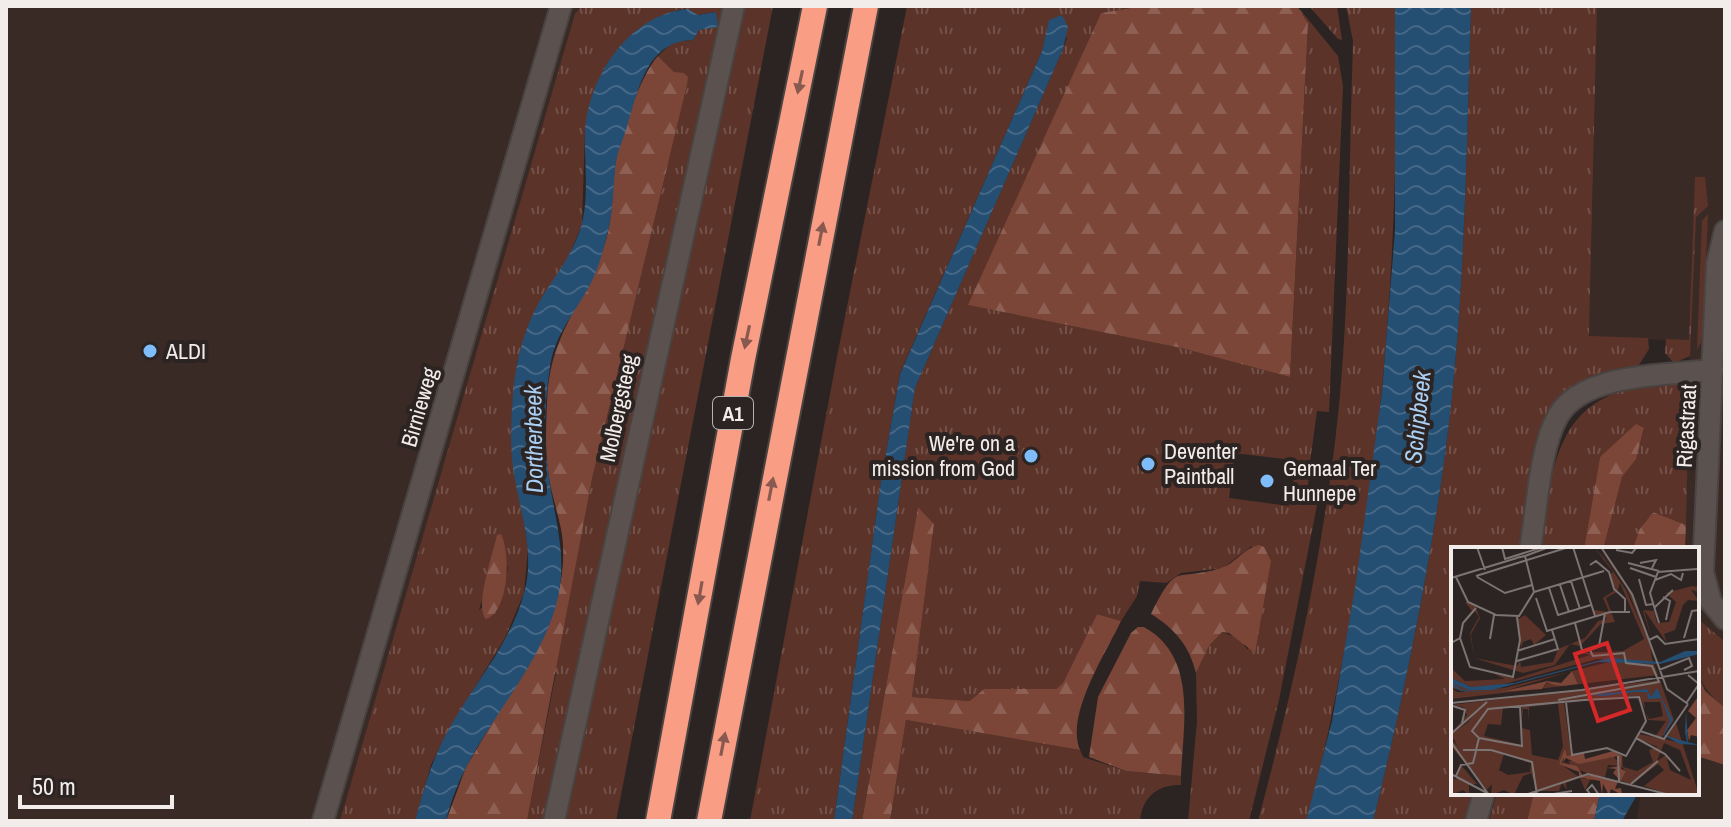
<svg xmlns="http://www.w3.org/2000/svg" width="1731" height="827" font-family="'Archivo Narrow',sans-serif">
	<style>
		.built { fill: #392a26 }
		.grass { fill: url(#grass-tufts); fill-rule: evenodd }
		.forest { fill: url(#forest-firs) }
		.water { fill: url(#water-waves) }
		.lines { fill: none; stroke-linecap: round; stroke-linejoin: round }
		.minor-casing { stroke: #494341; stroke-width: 24 }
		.highway-casing { stroke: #494341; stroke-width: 28 }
		.minor { stroke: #5b524f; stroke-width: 20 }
		.highway { stroke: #f99d85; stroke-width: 24 }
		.oneway { fill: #885a4f }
		.poi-dot { fill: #7fbdfa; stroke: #2c2422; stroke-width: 3 }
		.labels { text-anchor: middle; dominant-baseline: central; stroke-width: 8; stroke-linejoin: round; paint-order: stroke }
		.shield { fill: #2c2422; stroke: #b7b1af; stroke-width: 2 }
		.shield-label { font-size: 20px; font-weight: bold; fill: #f2edeb }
		.poi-label { font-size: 22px; fill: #f2edeb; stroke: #2c2422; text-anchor: start }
		.street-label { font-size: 22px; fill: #f2edeb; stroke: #2c2422 }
		.water-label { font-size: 24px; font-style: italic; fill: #aacff4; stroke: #2c2422 }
		.inset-road { fill: none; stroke: #7b7472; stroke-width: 2 }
		.view { fill: #d62828; fill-opacity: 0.15; stroke: #d62828; stroke-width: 4 }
		.inset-edge { fill: none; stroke: #f2edeb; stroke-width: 4 }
	</style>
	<defs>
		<pattern id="grass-tufts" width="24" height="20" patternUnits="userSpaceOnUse" patternTransform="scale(2)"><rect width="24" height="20" fill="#5b3329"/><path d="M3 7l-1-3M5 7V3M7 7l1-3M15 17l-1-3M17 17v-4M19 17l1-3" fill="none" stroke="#735148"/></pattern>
		<pattern id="forest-firs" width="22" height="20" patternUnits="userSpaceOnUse" patternTransform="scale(2)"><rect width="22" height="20" fill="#7b4537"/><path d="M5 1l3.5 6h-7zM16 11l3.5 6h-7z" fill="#8e6054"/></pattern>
		<pattern id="water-waves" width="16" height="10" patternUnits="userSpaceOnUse" patternTransform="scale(2)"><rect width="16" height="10" fill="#254e73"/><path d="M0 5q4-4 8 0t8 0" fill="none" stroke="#456887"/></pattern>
	</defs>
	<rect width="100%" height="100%" fill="#2c2422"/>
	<g class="built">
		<path d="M 6,6 L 588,6 L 352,821 L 6,821 Z"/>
		<path d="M 1597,6 L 1725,6 L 1725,821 L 1636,821 L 1641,793 L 1697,793 L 1697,549 L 1685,549 L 1689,341 L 1589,337 Z"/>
	</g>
	<g class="grass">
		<path d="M 582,6 L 727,6 L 644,367 L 547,821 L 527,821 L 556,673 L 554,670 L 592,479 L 687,85 L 658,56 L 673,42 L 693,40 L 699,30 L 718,27 L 715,12 L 697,15 L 688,9 L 676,10 L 585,130 L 582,224 L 563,271 L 536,309 L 517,362 L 512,447 L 528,548 L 524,593 L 505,638 L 445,736 L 431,765 L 415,821 L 340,821 L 575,14 ZM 508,566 L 504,589 L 479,610 L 488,581 Z"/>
		<path d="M 742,6 L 773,6 L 616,821 L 562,821 Z"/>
		<path d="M 907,6 L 1142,6 L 1101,13 L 969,305 L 1181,348 L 1290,377 L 1308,23 L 1297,6 L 1338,56 L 1343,86 L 1329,412 L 1317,411 L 1310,462 L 1216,451 L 1216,456 L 1234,458 L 1229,498 L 1289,506 L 1296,466 L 1310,467 L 1306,503 L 1317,505 L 1279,700 L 1249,821 L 1188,821 L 1197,721 L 1196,673 L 1209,646 L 1222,632 L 1238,638 L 1248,650 L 1252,546 L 1223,568 L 1181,573 L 1166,583 L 1140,581 L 1137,596 L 1121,621 L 1097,614 L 1063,683 L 1056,689 L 970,701 L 912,697 L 934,524 L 918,507 L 862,821 L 852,821 L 915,388 L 1063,49 L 1067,38 L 1048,25 L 1042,51 L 900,373 L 881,481 L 834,821 L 750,821 L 837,357 Z"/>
		<path d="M 1309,6 L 1337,6 L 1342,40 L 1338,39 Z"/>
		<path d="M 1346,6 L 1395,6 C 1400,210 1387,413 1351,614 C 1338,684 1326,753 1306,821 L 1258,821 C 1290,702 1317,581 1333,458 C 1350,332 1348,203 1352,76 L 1353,41 Z"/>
		<path d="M 1471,6 L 1597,6 L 1589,336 L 1648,338 L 1649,349 L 1637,368 L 1583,381 L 1565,393 L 1546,417 L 1524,549 L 1453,549 L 1453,793 L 1476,793 L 1470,821 L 1373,821 C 1401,710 1424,596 1441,483 C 1465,326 1466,165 1471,6 Z"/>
		<path d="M 1695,177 L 1705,177 L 1708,206 L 1696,217 L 1690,356 L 1674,363 L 1665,353 L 1666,339 L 1689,340 Z"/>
		<path d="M 1708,214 L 1703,338 L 1697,350 L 1702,221 Z"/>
		<path d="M 1676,382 L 1689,391 L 1686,525 L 1653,512 L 1639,530 L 1633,549 L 1600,549 L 1622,477 L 1636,458 L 1644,429 L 1600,457 L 1584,549 L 1539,549 C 1555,450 1558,388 1676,382 Z"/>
		<path d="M 1697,618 L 1725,642 L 1725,708 C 1689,677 1697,662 1697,618 Z"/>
		<path d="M 906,720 L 1080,750 L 1083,757 L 1126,771 L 1181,776 L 1181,785 C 1157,784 1142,798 1140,821 L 890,821 Z"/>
		<path d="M 1497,793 L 1534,793 L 1527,821 L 1489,821 Z"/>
	</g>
	<g class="forest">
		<path d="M 1142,6 L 1297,6 L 1308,23 L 1290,377 L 1181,348 L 968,305 L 1101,13 Z"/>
		<path d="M 658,56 L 674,72 L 684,73 L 688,77 L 687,85 L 592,479 L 527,821 L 446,821 L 466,767 L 544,636 C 558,603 568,565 561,529 C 557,509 550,490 548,470 C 545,448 546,425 547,403 C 549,331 586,304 606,240 C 613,216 612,192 615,168 C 618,141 640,75 658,56 Z"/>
		<path d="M 1636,424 L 1644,428 L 1636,459 L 1622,477 L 1603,549 L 1584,549 L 1600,457 Z"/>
		<path d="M 918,507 L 934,524 L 912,697 L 970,701 L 984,689 L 1056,689 L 1063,683 L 1097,614 L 1121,621 C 1106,653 1065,715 1080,750 L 906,720 L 890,821 L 862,821 Z"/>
		<path d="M 1653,512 L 1686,525 L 1685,549 L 1633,549 L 1639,530 Z"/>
		<path d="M 501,534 C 511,554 509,611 486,619 C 474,607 493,554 497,535 Z"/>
		<path d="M 1259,545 L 1264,547 L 1271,561 L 1255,653 L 1229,633 L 1222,632 L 1209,646 L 1196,673 C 1189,645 1175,629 1151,614 C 1179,559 1173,583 1221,568 C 1235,564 1244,548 1259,545 Z"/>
		<path d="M 1138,627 L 1144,627 C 1198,657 1183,724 1181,776 L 1126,771 L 1089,757 L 1098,697 L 1131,633 Z"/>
		<path d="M 1697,673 L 1705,691 L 1725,708 L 1725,765 L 1697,756 Z"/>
		<path d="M 1534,793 L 1600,793 L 1594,821 L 1527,821 Z"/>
	</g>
	<g class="water">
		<path d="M 1395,6 L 1471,6 C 1466,165 1465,326 1441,483 C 1424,596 1401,710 1373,821 L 1306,821 L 1332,721 L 1356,582 L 1382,392 L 1395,231 Z"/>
		<path d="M 688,9 L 698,15 L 716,12 L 718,27 L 699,30 L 693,40 C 647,41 639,88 628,123 C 624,138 616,154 615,169 C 613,191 613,213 607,235 C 602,256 595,279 583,297 C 569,320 554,339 550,367 C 545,400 543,437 548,470 C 554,521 571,560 554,612 C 529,688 464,742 446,821 L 415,821 C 423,791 431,763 445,736 C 470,688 510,646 524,593 C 536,551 519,510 513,468 C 510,444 511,419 513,395 C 515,366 522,335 536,308 C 551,279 568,264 580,230 C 590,199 584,165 585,134 C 587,78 629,14 688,9 Z"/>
		<path d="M 1062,15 L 1068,27 L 1063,49 L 915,388 L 852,821 L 834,821 L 881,481 L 900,374 L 1042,51 L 1049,20 Z"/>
		<path d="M 1600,793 L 1638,793 L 1622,821 L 1594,821 Z"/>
	</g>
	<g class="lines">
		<defs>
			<g id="minor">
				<path d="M 1725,231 L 1717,264 L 1703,572 L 1711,602 L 1725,619"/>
				<path d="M 1530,549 C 1537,511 1539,449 1558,416 C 1583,372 1670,375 1713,370"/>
				<path d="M 323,821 L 561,6"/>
				<path d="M 554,821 L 734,6"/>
				<path d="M 1476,821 L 1484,793"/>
			</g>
			<g id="highway">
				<path d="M 658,821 L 743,359 L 815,6"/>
				<path d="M 709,821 L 866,6"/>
			</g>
		</defs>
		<use href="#minor" class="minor-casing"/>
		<use href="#highway" class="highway-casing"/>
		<use href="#minor" class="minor"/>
		<use href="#highway" class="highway"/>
	</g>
	<defs><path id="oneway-solid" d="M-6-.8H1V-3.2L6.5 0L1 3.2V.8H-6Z" transform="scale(2)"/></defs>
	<g class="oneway">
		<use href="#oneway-solid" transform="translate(800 82) rotate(102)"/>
		<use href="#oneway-solid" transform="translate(821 234) rotate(-79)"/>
		<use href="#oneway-solid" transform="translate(747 337) rotate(102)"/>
		<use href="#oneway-solid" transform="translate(771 489) rotate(-79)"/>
		<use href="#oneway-solid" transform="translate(700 593) rotate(100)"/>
		<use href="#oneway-solid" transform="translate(723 744) rotate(-79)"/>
	</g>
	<g class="poi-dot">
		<circle cx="150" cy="351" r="8"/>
		<circle cx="1031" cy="456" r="8"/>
		<circle cx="1148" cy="464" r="8"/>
		<circle cx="1267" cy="481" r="8"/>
	</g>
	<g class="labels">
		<rect class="shield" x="713" y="397" width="40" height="32" rx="6"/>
		<g class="shield-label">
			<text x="733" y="413">A1</text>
		</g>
		<g class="poi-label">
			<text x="166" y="351">ALDI</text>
			<text x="1015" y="443" text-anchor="end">We're on a<tspan x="1015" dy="25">mission from God</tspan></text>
			<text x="1164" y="451">Deventer<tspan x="1164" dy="25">Paintball</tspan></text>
			<text x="1283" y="468">Gemaal Ter<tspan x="1283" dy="25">Hunnepe</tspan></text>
		</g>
		<g class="street-label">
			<text transform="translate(419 407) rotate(-74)">Birnieweg</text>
			<text transform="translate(618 408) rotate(-78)">Molbergsteeg</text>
			<text transform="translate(1686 426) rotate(-87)">Rigastraat</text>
		</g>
		<g class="water-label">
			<text transform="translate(1417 417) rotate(-84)">Schipbeek</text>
			<text transform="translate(533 439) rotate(-91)">Dortherbeek</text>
		</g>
	</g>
	<g transform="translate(1451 547)">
		<rect width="248" height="248" fill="#2c2422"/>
		<path d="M 143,0 L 153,11 L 175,43 L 193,85 L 176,41 L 147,0 L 179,43 L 205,115 L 199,102 L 202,115 L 146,112 L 50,138 L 22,141 L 0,131 L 0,121 L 14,134 L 54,132 L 40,125 L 64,132 L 139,108 L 131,106 L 129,101 L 132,106 L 172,104 L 193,92 L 169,36 L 166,45 L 155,51 L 164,75 L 150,77 L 129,99 L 119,97 L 104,118 L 72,126 L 23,111 L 19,86 L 28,70 L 23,63 L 15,71 L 21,64 L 14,55 L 20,56 L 32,63 L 24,59 L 29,71 L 20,87 L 23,111 L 66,119 L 69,114 L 70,120 L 102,115 L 107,102 L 134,91 L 147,74 L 156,72 L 151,67 L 145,70 L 142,63 L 158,65 L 152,51 L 164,43 L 158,28 L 162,25 ZM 241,39 L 248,40 L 248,45 L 240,43 L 248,54 L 237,53 L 232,58 L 224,83 L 213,87 L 216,96 L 193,63 L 200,89 L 192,65 L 193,63 L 203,64 L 206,76 L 218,75 L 225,55 L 215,46 ZM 170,112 L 203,117 L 207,128 L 0,152 L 0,141 L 6,145 L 15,145 L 1,141 L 0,135 L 21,143 L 53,141 ZM 121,124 L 127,137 L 97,135 L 91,142 L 50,145 ZM 209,133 L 223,173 L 210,191 L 204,190 L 215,174 L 197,173 L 195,166 L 198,172 L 212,169 L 209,155 L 193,155 L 194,162 L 188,149 L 52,160 L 50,178 L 37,177 L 33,189 L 71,198 L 72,196 L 70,179 L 71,160 L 105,157 L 78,160 L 78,174 L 77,162 L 72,162 L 70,181 L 79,183 L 81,208 L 107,213 L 112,199 L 107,157 L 113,156 L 120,207 L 133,206 L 117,210 L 118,214 L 162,209 L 169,217 L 171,209 L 172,220 L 186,224 L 202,215 L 198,203 L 207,200 L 187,192 L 188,187 L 227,195 L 216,190 L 225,176 L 248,248 L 221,248 L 193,239 L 213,223 L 207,217 L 181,237 L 170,234 L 175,224 L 169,219 L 157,218 L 154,230 L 138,229 L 147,232 L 139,233 L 134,243 L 129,231 L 136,232 L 132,229 L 136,226 L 110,216 L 113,210 L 112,215 L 119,217 L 116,210 L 114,201 L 108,216 L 128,230 L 115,236 L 116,243 L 111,236 L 108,244 L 86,244 L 80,226 L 72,229 L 63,248 L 53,243 L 40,248 L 41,237 L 36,243 L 0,199 L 0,192 L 7,199 L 0,188 L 17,175 L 28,160 L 15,175 L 0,186 L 16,168 L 12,160 L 0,158 ZM 213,196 L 229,203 L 240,233 L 219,223 L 215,208 L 206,214 ZM 53,207 L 80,216 L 79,225 L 57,228 L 48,223 ZM 10,218 L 26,237 L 18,237 L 18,248 L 12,243 L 0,248 L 0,229 L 5,233 Z" fill="#5b3329" fill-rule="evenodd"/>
		<path d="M 121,124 L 127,137 L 111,139 L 103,138 L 96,135 L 91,142 L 49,145 L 96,134 L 110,136 ZM 246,151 L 248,190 L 240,188 L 238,194 L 236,183 L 245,171 L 237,164 ZM 114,201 L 116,209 L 133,206 L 134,212 L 162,204 L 171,209 L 170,222 L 175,224 L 170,234 L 162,226 L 165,222 L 156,221 L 169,219 L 167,209 L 128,217 L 115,211 L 112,215 L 113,210 L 110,216 L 126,219 L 132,229 L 143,228 L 167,234 L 164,242 L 170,241 L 171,248 L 160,242 L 158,248 L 152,237 L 151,248 L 149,234 L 128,230 L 128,225 L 110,218 L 108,216 Z" fill="#7b4537"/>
		<path d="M 74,68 L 95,88 L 83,98 L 80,92 L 72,95 L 70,101 L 67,72 Z" fill="#5b3329"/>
		<path d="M 234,104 L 248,104 L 248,107 L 209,117 L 147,115 L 41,143 L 18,143 L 1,136 L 11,143 L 38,145 L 10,144 L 0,138 L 0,131 L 20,140 L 63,136 L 158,111 L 209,115 ZM 206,141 L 208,145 L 211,142 L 208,146 L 222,173 L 213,188 L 236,195 L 234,185 L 235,164 L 237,195 L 248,198 L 229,197 L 212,188 L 219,174 L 210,151 L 197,152 L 196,145 L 183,145 L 154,149 L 138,148 L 196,142 L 200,150 Z" fill="#254e73"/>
		<path class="inset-road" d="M 26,0 L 34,23M 51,0 L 54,12 L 92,0M 122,0 L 144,69M 150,0 L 181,47 L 216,142 L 237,157M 165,3 L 181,6 L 186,0M 74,9 L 98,0M 177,16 L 208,24M 189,16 L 205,13 L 201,21M 139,18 L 145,14 L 158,25 L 163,42 L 174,52 L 174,65M 179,21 L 205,30M 25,29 L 118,0M 5,30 L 17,55 L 45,68 L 68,69 L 83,45 L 74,9 L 65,11M 26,30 L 54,46 L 81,38M 0,31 L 66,11M 188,32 L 195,58 L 203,57M 204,33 L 220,27 L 230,33 L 232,26M 120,34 L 129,62M 109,38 L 118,65M 98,41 L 107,68 L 140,58M 83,45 L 153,24M 212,50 L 219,54 L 215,73M 85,51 L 96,84 L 159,65 L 179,65M 204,60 L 222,43M 124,76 L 131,103 L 139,103M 208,76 L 199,46 L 207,25 L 246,22M 9,91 L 19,120 L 62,130 L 69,93 L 66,70M 233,91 L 241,64 L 248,63M 39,92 L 43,68M 198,93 L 206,89 L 214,97 L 248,92M 0,96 L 9,91 L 12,76 L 25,61M 139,103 L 148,99 L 154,66M 66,104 L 104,92M 66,114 L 107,102 L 101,83M 208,123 L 238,111 L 241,119 L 233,123M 107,153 L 208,135 L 201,119 L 175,116 L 173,106 L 142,109 L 139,103M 236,155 L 248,137 L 237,128M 0,156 L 131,143 L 248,124M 2,159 L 14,163 L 11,176M 189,184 L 213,192 L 237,157M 0,187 L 36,155M 28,191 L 71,199 L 69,159M 185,191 L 214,207 L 229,224M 0,195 L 38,248M 12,203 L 40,203 L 81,215 L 86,248M 25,203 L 28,191 L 21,184 L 37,162 L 133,153 L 188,150 L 195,174 L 175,209 L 156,201 L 121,208 L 115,155M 167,209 L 168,234M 0,227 L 38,247M 5,229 L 10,218 L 22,216 L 25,204M 180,237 L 207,214M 74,248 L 137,227 L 219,248M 96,248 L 121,244M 140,248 L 136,243 L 141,238 L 148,248"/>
		<path class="view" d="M 156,96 L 179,163 L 147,174 L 124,107 Z"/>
		<rect width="248" height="248" class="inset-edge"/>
	</g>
	<rect width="1731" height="827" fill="none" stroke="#f2edeb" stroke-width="16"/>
	<path d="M20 795v12h152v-12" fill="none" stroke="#f2edeb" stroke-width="4"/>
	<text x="32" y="795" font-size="24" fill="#f2edeb" stroke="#2c2422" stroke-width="6" paint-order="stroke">50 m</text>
</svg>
